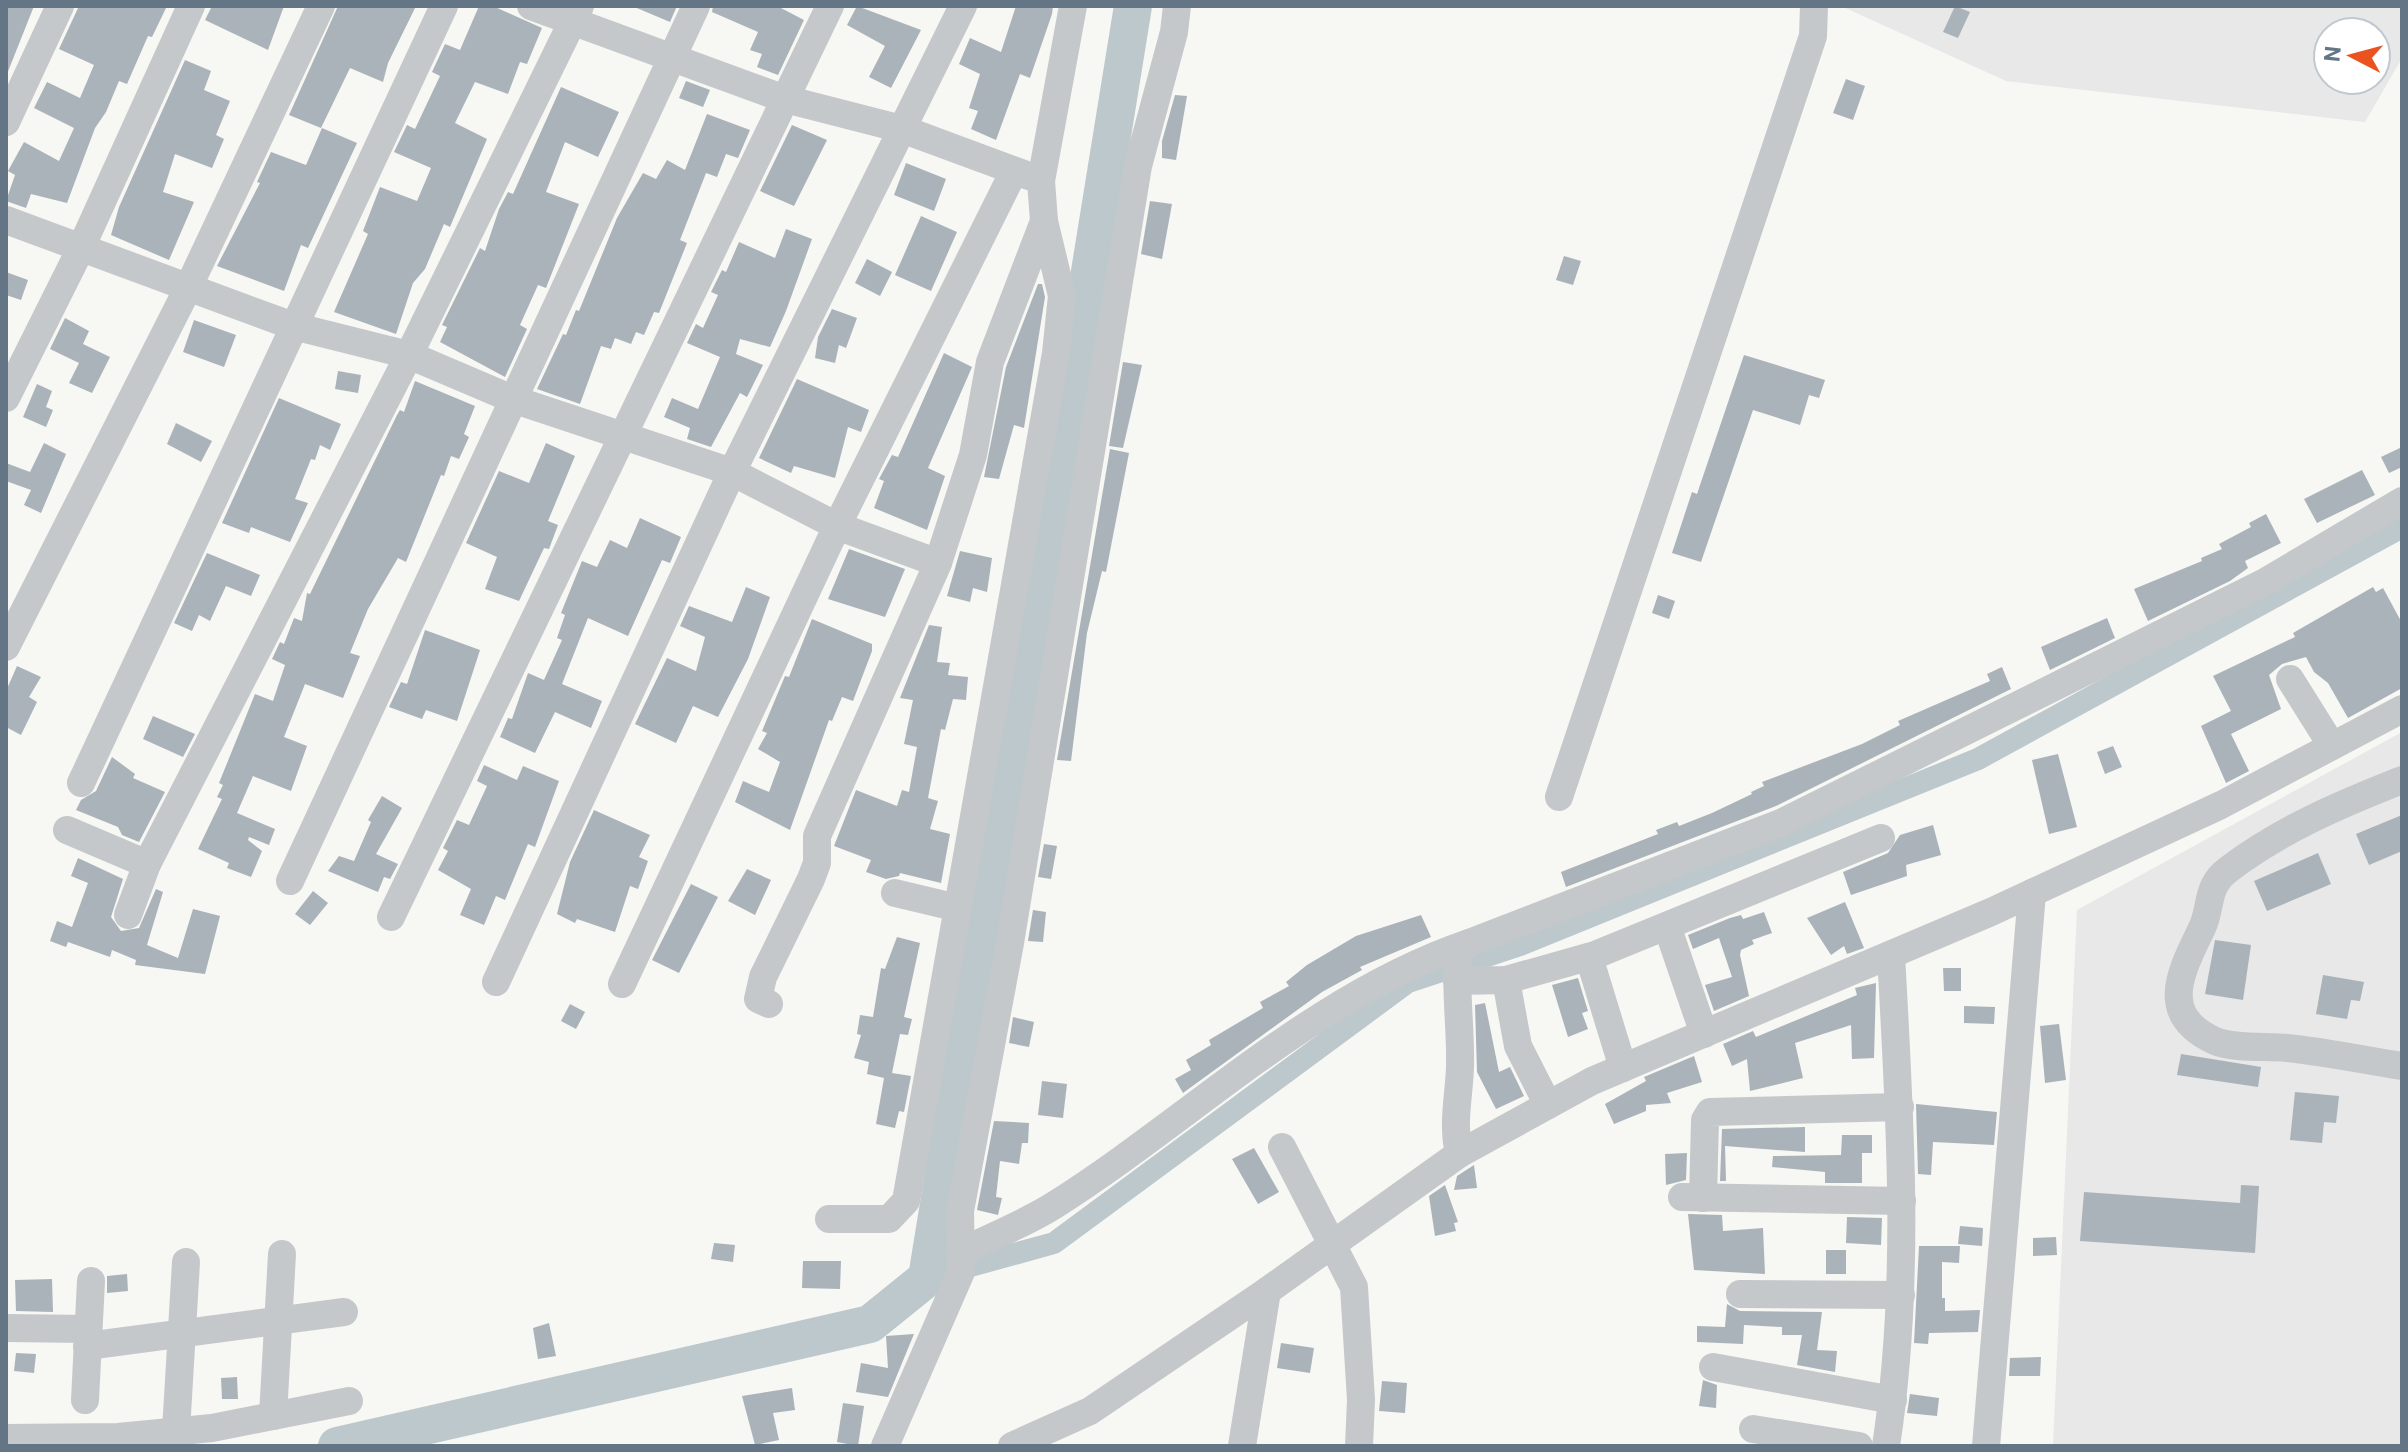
<svg xmlns="http://www.w3.org/2000/svg" width="2408" height="1452" font-family="Roboto,sans-serif">
	<style>
		.built { fill: #e7e8e7; fill-rule: evenodd }
		.lines { fill: none; stroke-linecap: round; stroke-linejoin: round }
		.canal { stroke: #bcc8cc; stroke-width: 22 }
		.river { stroke: #bcc8cc; stroke-width: 38 }
		.building { fill: #aab3b9 }
		.minor { stroke: #c4c8cb; stroke-width: 28 }
	</style>
	<rect width="100%" height="100%" fill="#f7f7f3"/>
	<g class="built">
		<path d="M 1841,6 L 2402,6 L 2402,58 L 2365,122 L 2006,81 ZM 2328,32 L 2376,32 L 2376,80 L 2328,80 Z"/>
		<path d="M 2402,732 L 2402,1446 L 2053,1446 L 2077,910 Z"/>
	</g>
	<g class="lines">
		<path class="canal" d="M 927,1278 L 1054,1243 L 1408,982 L 1520,945 L 1978,759 L 2402,527"/>
		<path class="river" d="M 337,1446 L 870,1324 L 927,1278 L 1133,6"/>
	</g>
	<g class="building">
		<path d="M 6,6 L 34,6 L 7,74 L 6,74 Z"/>
		<path d="M 79,6 L 167,6 L 152,37 L 148,36 L 127,84 L 119,81 L 106,112 L 95,128 L 67,203 L 31,194 L 26,208 L 6,201 L 15,175 L 8,171 L 24,142 L 59,161 L 74,128 L 34,108 L 47,82 L 80,98 L 94,65 L 59,49 Z"/>
		<path d="M 212,6 L 284,6 L 268,50 L 205,20 Z"/>
		<path d="M 338,6 L 416,6 L 388,63 L 383,82 L 350,68 L 321,128 L 289,115 Z"/>
		<path d="M 479,6 L 493,6 L 542,28 L 527,64 L 520,62 L 508,94 L 475,82 L 455,123 L 487,139 L 450,227 L 444,224 L 425,269 L 413,283 L 396,334 L 334,312 L 368,234 L 363,231 L 380,187 L 417,201 L 431,168 L 394,152 L 407,125 L 415,129 L 440,76 L 432,72 L 445,44 L 460,50 Z"/>
		<path d="M 632,6 L 677,6 L 670,22 Z"/>
		<path d="M 713,6 L 777,6 L 804,20 L 778,75 L 757,67 L 762,54 L 750,50 L 758,32 L 712,12 Z"/>
		<path d="M 857,6 L 921,30 L 891,88 L 869,77 L 885,46 L 847,25 Z"/>
		<path d="M 1016,6 L 1053,6 L 1052,14 L 1030,78 L 1020,74 L 996,140 L 971,129 L 978,111 L 969,108 L 980,74 L 959,64 L 970,38 L 1001,52 Z"/>
		<path d="M 1955,6 L 1970,12 L 1958,38 L 1943,32 Z"/>
		<path d="M 185,60 L 211,71 L 204,90 L 230,101 L 216,135 L 224,139 L 212,168 L 175,154 L 163,192 L 194,202 L 169,260 L 111,235 L 119,207 Z"/>
		<path d="M 1846,79 L 1865,86 L 1853,120 L 1833,113 Z"/>
		<path d="M 686,81 L 710,90 L 703,107 L 679,98 Z"/>
		<path d="M 561,87 L 619,112 L 598,157 L 565,142 L 546,192 L 579,204 L 546,288 L 538,285 L 520,325 L 527,329 L 505,377 L 440,342 L 447,327 L 442,325 L 480,248 L 485,251 L 499,209 L 508,192 L 513,194 Z"/>
		<path d="M 1175,95 L 1187,96 L 1176,160 L 1162,158 L 1162,141 Z"/>
		<path d="M 707,114 L 750,130 L 738,158 L 726,154 L 717,177 L 706,173 L 680,240 L 687,243 L 659,313 L 654,312 L 644,335 L 636,332 L 631,344 L 615,338 L 611,349 L 601,346 L 580,404 L 537,389 L 563,334 L 566,335 L 576,310 L 579,311 L 617,218 L 643,173 L 656,179 L 667,160 L 685,170 Z"/>
		<path d="M 792,125 L 827,140 L 794,206 L 760,191 Z"/>
		<path d="M 322,128 L 357,143 L 308,248 L 301,245 L 284,291 L 217,266 L 260,183 L 257,182 L 271,152 L 306,165 Z"/>
		<path d="M 906,163 L 946,179 L 934,211 L 894,195 Z"/>
		<path d="M 1150,201 L 1172,204 L 1162,259 L 1141,254 Z"/>
		<path d="M 921,216 L 957,232 L 931,291 L 895,275 Z"/>
		<path d="M 786,229 L 812,239 L 786,311 L 770,347 L 740,339 L 736,354 L 763,365 L 747,397 L 740,393 L 711,447 L 687,439 L 690,428 L 664,417 L 672,398 L 698,409 L 720,357 L 687,343 L 696,324 L 703,328 L 718,295 L 711,292 L 722,270 L 726,272 L 739,242 L 775,258 Z"/>
		<path d="M 1564,256 L 1581,261 L 1573,285 L 1556,280 Z"/>
		<path d="M 867,259 L 892,272 L 880,296 L 855,283 Z"/>
		<path d="M 6,272 L 28,280 L 21,300 L 6,295 Z"/>
		<path d="M 1038,284 L 1042,284 L 1045,297 L 1024,428 L 1014,425 L 999,479 L 984,477 L 1006,367 Z"/>
		<path d="M 832,309 L 857,318 L 846,348 L 839,345 L 835,363 L 815,358 L 818,337 Z"/>
		<path d="M 65,318 L 89,331 L 83,344 L 110,357 L 92,393 L 69,383 L 79,363 L 50,349 Z"/>
		<path d="M 194,320 L 236,335 L 224,367 L 183,352 Z"/>
		<path d="M 944,353 L 972,367 L 928,468 L 945,476 L 927,530 L 874,508 L 884,481 L 879,479 L 892,455 L 898,457 Z"/>
		<path d="M 1744,355 L 1825,380 L 1819,398 L 1809,395 L 1800,425 L 1753,410 L 1701,562 L 1672,553 L 1692,492 L 1697,494 Z"/>
		<path d="M 1123,362 L 1142,365 L 1123,448 L 1109,446 Z"/>
		<path d="M 338,371 L 361,375 L 358,393 L 335,389 Z"/>
		<path d="M 797,379 L 869,410 L 861,432 L 848,427 L 835,478 L 794,466 L 791,473 L 759,458 Z"/>
		<path d="M 415,381 L 475,406 L 464,434 L 469,437 L 459,459 L 451,456 L 444,476 L 441,475 L 406,562 L 398,558 L 368,609 L 350,653 L 360,656 L 343,698 L 305,684 L 284,737 L 307,746 L 291,791 L 253,776 L 237,813 L 275,829 L 269,845 L 249,837 L 248,840 L 262,851 L 251,877 L 227,868 L 229,863 L 198,849 L 222,799 L 217,797 L 223,785 L 219,783 L 255,694 L 273,701 L 285,665 L 272,659 L 280,642 L 284,644 L 294,618 L 302,621 L 307,593 L 310,594 L 397,415 L 400,410 L 404,412 Z"/>
		<path d="M 37,384 L 52,391 L 46,407 L 53,410 L 46,427 L 23,417 Z"/>
		<path d="M 279,398 L 341,424 L 330,450 L 320,445 L 315,460 L 311,459 L 295,499 L 308,503 L 290,542 L 251,527 L 249,533 L 222,523 Z"/>
		<path d="M 176,423 L 212,441 L 201,462 L 167,444 Z"/>
		<path d="M 44,443 L 66,454 L 41,513 L 24,505 L 31,490 L 6,481 L 6,463 L 30,472 Z"/>
		<path d="M 546,443 L 575,456 L 548,521 L 558,525 L 549,549 L 544,548 L 519,601 L 485,589 L 497,557 L 466,543 L 499,471 L 529,483 Z"/>
		<path d="M 2402,447 L 2402,467 L 2389,473 L 2381,457 Z"/>
		<path d="M 1110,449 L 1129,453 L 1106,572 L 1102,571 L 1087,633 L 1071,761 L 1057,760 Z"/>
		<path d="M 2362,470 L 2375,495 L 2317,523 L 2304,499 Z"/>
		<path d="M 2266,514 L 2281,543 L 2245,561 L 2248,568 L 2230,581 L 2148,621 L 2134,589 L 2202,561 L 2201,558 L 2222,549 L 2219,544 L 2251,527 L 2249,523 Z"/>
		<path d="M 640,518 L 681,537 L 670,563 L 662,560 L 628,636 L 588,618 L 562,684 L 602,701 L 591,728 L 555,712 L 535,753 L 500,737 L 508,718 L 512,719 L 528,673 L 544,680 L 562,640 L 557,638 L 565,615 L 561,613 L 582,561 L 597,567 L 610,540 L 627,548 Z"/>
		<path d="M 849,549 L 905,569 L 885,617 L 828,599 Z"/>
		<path d="M 960,551 L 992,558 L 987,592 L 973,588 L 970,602 L 947,596 Z"/>
		<path d="M 207,553 L 260,575 L 251,596 L 226,586 L 210,621 L 199,615 L 192,631 L 174,623 Z"/>
		<path d="M 746,587 L 770,597 L 748,659 L 718,717 L 693,706 L 676,743 L 635,724 L 667,658 L 696,671 L 705,637 L 680,626 L 689,606 L 732,622 Z"/>
		<path d="M 2373,587 L 2376,592 L 2383,588 L 2402,623 L 2402,688 L 2348,718 L 2328,683 L 2314,672 L 2306,657 L 2282,664 L 2269,675 L 2281,709 L 2231,734 L 2249,771 L 2226,783 L 2201,726 L 2231,711 L 2213,676 L 2295,637 L 2293,633 Z"/>
		<path d="M 1658,595 L 1675,601 L 1669,619 L 1652,613 Z"/>
		<path d="M 2107,618 L 2115,638 L 2050,670 L 2041,647 Z"/>
		<path d="M 812,619 L 872,644 L 872,651 L 853,701 L 842,697 L 832,721 L 829,720 L 790,830 L 735,802 L 743,781 L 769,792 L 780,762 L 758,749 L 767,733 L 762,731 L 785,676 L 789,677 Z"/>
		<path d="M 929,625 L 942,627 L 937,662 L 950,663 L 948,675 L 968,677 L 966,700 L 953,699 L 945,730 L 941,729 L 928,798 L 938,801 L 930,829 L 950,834 L 941,883 L 900,873 L 899,876 L 886,879 L 866,872 L 871,860 L 834,846 L 856,790 L 897,806 L 902,790 L 909,792 L 917,747 L 904,744 L 913,700 L 900,698 Z"/>
		<path d="M 425,630 L 480,650 L 457,721 L 426,710 L 422,719 L 389,707 L 401,682 L 407,684 Z"/>
		<path d="M 17,666 L 41,677 L 29,697 L 37,702 L 21,735 L 6,727 L 6,691 Z"/>
		<path d="M 2002,667 L 2011,689 L 1776,806 L 1566,887 L 1561,872 L 1658,834 L 1656,830 L 1677,822 L 1679,826 L 1712,813 L 1752,794 L 1751,792 L 1764,786 L 1762,782 L 1862,744 L 1900,725 L 1898,721 L 1990,681 L 1987,674 Z"/>
		<path d="M 153,716 L 195,734 L 183,757 L 143,739 Z"/>
		<path d="M 2113,746 L 2122,767 L 2105,774 L 2097,752 Z"/>
		<path d="M 2058,754 L 2077,827 L 2049,834 L 2032,760 Z"/>
		<path d="M 112,757 L 135,774 L 133,778 L 165,792 L 139,842 L 122,835 L 118,827 L 76,810 L 81,800 L 96,791 Z"/>
		<path d="M 484,765 L 517,780 L 523,766 L 559,781 L 535,847 L 528,844 L 505,900 L 496,896 L 484,925 L 460,915 L 471,889 L 438,870 L 448,851 L 443,848 L 457,820 L 469,825 L 487,786 L 477,781 Z"/>
		<path d="M 382,796 L 402,808 L 376,854 L 398,864 L 390,879 L 384,877 L 378,892 L 328,871 L 339,856 L 354,861 L 371,822 L 368,820 Z"/>
		<path d="M 594,810 L 650,835 L 639,857 L 648,861 L 638,889 L 630,886 L 615,932 L 577,919 L 575,923 L 557,914 L 570,862 Z"/>
		<path d="M 2402,815 L 2402,851 L 2369,865 L 2356,834 Z"/>
		<path d="M 1933,825 L 1941,855 L 1906,865 L 1907,876 L 1851,895 L 1843,872 L 1888,853 L 1900,835 Z"/>
		<path d="M 1044,844 L 1057,846 L 1051,879 L 1038,877 Z"/>
		<path d="M 2318,853 L 2331,884 L 2267,911 L 2254,881 Z"/>
		<path d="M 78,858 L 123,879 L 111,917 L 121,931 L 139,928 L 156,889 L 163,892 L 147,945 L 178,958 L 193,909 L 220,916 L 205,974 L 135,965 L 136,960 L 112,950 L 110,957 L 68,942 L 66,947 L 50,941 L 57,921 L 72,927 L 88,883 L 71,876 Z"/>
		<path d="M 747,869 L 771,880 L 755,915 L 728,901 Z"/>
		<path d="M 691,884 L 718,897 L 679,973 L 652,960 Z"/>
		<path d="M 313,891 L 328,903 L 310,925 L 295,914 Z"/>
		<path d="M 1845,902 L 1864,948 L 1847,954 L 1844,946 L 1831,955 L 1807,918 Z"/>
		<path d="M 1033,910 L 1046,912 L 1043,942 L 1028,941 Z"/>
		<path d="M 1764,912 L 1772,933 L 1752,940 L 1754,944 L 1741,950 L 1740,955 L 1749,996 L 1714,1011 L 1705,985 L 1732,977 L 1719,938 L 1693,949 L 1688,935 L 1730,918 L 1741,915 L 1743,919 Z"/>
		<path d="M 1421,915 L 1431,937 L 1360,967 L 1362,970 L 1322,992 L 1183,1093 L 1175,1079 L 1191,1070 L 1186,1060 L 1211,1045 L 1209,1040 L 1263,1008 L 1260,1002 L 1289,986 L 1286,982 L 1307,965 L 1356,936 Z"/>
		<path d="M 897,937 L 920,943 L 904,1017 L 912,1019 L 908,1035 L 900,1034 L 892,1073 L 911,1076 L 904,1112 L 899,1111 L 895,1128 L 876,1124 L 884,1078 L 867,1074 L 869,1062 L 854,1058 L 861,1035 L 857,1034 L 860,1015 L 873,1017 L 881,968 L 885,969 Z"/>
		<path d="M 2215,940 L 2251,945 L 2243,1000 L 2205,994 Z"/>
		<path d="M 1943,968 L 1961,968 L 1961,991 L 1944,991 Z"/>
		<path d="M 2323,975 L 2364,982 L 2360,1001 L 2351,1000 L 2347,1019 L 2316,1014 Z"/>
		<path d="M 1578,978 L 1588,1011 L 1582,1013 L 1588,1029 L 1568,1037 L 1552,985 Z"/>
		<path d="M 1876,983 L 1874,1058 L 1852,1059 L 1851,1025 L 1795,1043 L 1803,1078 L 1750,1091 L 1747,1059 L 1732,1066 L 1723,1044 L 1753,1031 L 1756,1037 L 1857,995 L 1855,988 Z"/>
		<path d="M 1485,1003 L 1499,1072 L 1510,1067 L 1524,1096 L 1496,1109 L 1477,1072 L 1475,1005 Z"/>
		<path d="M 570,1004 L 585,1012 L 576,1029 L 561,1021 Z"/>
		<path d="M 1964,1006 L 1995,1007 L 1994,1024 L 1964,1023 Z"/>
		<path d="M 1013,1017 L 1034,1022 L 1029,1047 L 1009,1043 Z"/>
		<path d="M 2059,1024 L 2066,1080 L 2045,1083 L 2040,1026 Z"/>
		<path d="M 2181,1054 L 2261,1067 L 2258,1087 L 2177,1075 Z"/>
		<path d="M 1694,1056 L 1702,1082 L 1667,1093 L 1671,1103 L 1646,1105 L 1646,1111 L 1614,1124 L 1605,1104 L 1646,1081 L 1644,1077 Z"/>
		<path d="M 1042,1081 L 1067,1084 L 1063,1118 L 1038,1115 Z"/>
		<path d="M 2295,1092 L 2339,1096 L 2336,1123 L 2324,1122 L 2322,1143 L 2290,1140 Z"/>
		<path d="M 1916,1104 L 1997,1112 L 1994,1145 L 1933,1142 L 1931,1175 L 1918,1174 Z"/>
		<path d="M 994,1121 L 1029,1123 L 1028,1143 L 1022,1143 L 1019,1164 L 1000,1161 L 996,1197 L 1002,1198 L 998,1215 L 977,1210 Z"/>
		<path d="M 1805,1127 L 1805,1152 L 1725,1146 L 1726,1181 L 1720,1181 L 1722,1129 Z"/>
		<path d="M 1842,1135 L 1872,1135 L 1872,1153 L 1862,1153 L 1862,1183 L 1825,1183 L 1825,1172 L 1772,1167 L 1773,1156 L 1841,1155 Z"/>
		<path d="M 1254,1148 L 1279,1192 L 1258,1204 L 1232,1159 Z"/>
		<path d="M 1687,1153 L 1686,1180 L 1666,1185 L 1665,1154 Z"/>
		<path d="M 1474,1165 L 1477,1188 L 1454,1190 L 1457,1176 Z"/>
		<path d="M 1445,1185 L 1458,1222 L 1454,1223 L 1456,1231 L 1435,1236 L 1429,1196 Z"/>
		<path d="M 2241,1185 L 2259,1186 L 2255,1253 L 2080,1241 L 2084,1192 L 2240,1203 Z"/>
		<path d="M 1688,1214 L 1722,1215 L 1723,1231 L 1763,1228 L 1765,1274 L 1694,1270 Z"/>
		<path d="M 1847,1217 L 1882,1218 L 1881,1245 L 1846,1243 Z"/>
		<path d="M 1960,1226 L 1983,1228 L 1982,1246 L 1958,1244 Z"/>
		<path d="M 2056,1237 L 2057,1255 L 2033,1256 L 2033,1238 Z"/>
		<path d="M 714,1243 L 735,1245 L 733,1262 L 711,1259 Z"/>
		<path d="M 1919,1246 L 1960,1246 L 1959,1263 L 1942,1262 L 1942,1298 L 1945,1298 L 1945,1311 L 1980,1310 L 1978,1332 L 1929,1333 L 1928,1344 L 1914,1343 Z"/>
		<rect x="1826" y="1250" width="20" height="24"/>
		<path d="M 803,1261 L 841,1261 L 840,1289 L 802,1288 Z"/>
		<path d="M 127,1274 L 128,1291 L 107,1293 L 107,1276 Z"/>
		<path d="M 52,1279 L 53,1312 L 16,1311 L 15,1280 Z"/>
		<path d="M 1727,1304 L 1740,1311 L 1822,1312 L 1817,1350 L 1837,1351 L 1835,1372 L 1797,1365 L 1802,1335 L 1782,1335 L 1782,1327 L 1744,1325 L 1743,1344 L 1697,1342 L 1697,1326 L 1725,1327 Z"/>
		<path d="M 549,1323 L 556,1356 L 538,1359 L 533,1328 Z"/>
		<path d="M 914,1334 L 888,1397 L 856,1392 L 861,1363 L 888,1368 L 886,1336 Z"/>
		<path d="M 1281,1343 L 1314,1348 L 1310,1373 L 1277,1368 Z"/>
		<path d="M 16,1353 L 36,1354 L 34,1373 L 14,1371 Z"/>
		<path d="M 2041,1357 L 2040,1376 L 2009,1376 L 2010,1358 Z"/>
		<path d="M 237,1377 L 238,1399 L 222,1399 L 221,1378 Z"/>
		<path d="M 1703,1380 L 1717,1385 L 1716,1408 L 1699,1406 Z"/>
		<path d="M 1382,1381 L 1407,1383 L 1405,1413 L 1379,1411 Z"/>
		<path d="M 792,1388 L 795,1410 L 773,1413 L 779,1440 L 755,1445 L 742,1396 Z"/>
		<path d="M 1910,1394 L 1939,1398 L 1937,1416 L 1907,1413 Z"/>
		<path d="M 843,1403 L 864,1406 L 858,1446 L 837,1442 Z"/>
	</g>
	<g class="lines">
		<g class="minor">
			<path d="M 531,6 L 785,99 L 902,129 L 1029,176"/>
			<path d="M 6,122 L 60,6"/>
			<path d="M 6,220 L 293,326 L 409,355 L 515,400 L 732,472 L 837,526 L 938,563"/>
			<path d="M 6,398 L 81,248 L 191,6"/>
			<path d="M 6,647 L 189,286 L 321,6"/>
			<path d="M 2290,679 L 2332,746"/>
			<path d="M 2402,780 C 2341,804 2282,829 2229,869 C 2205,886 2212,908 2202,928 C 2182,970 2156,1014 2215,1041 C 2234,1049 2266,1046 2287,1048 C 2326,1052 2364,1060 2402,1066"/>
			<path d="M 81,783 L 444,6"/>
			<path d="M 1559,797 L 1813,36 L 1814,6"/>
			<path d="M 67,830 L 147,864"/>
			<path d="M 290,881 L 696,6"/>
			<path d="M 895,893 L 958,908"/>
			<path d="M 128,915 L 147,864 L 409,355 L 580,6"/>
			<path d="M 391,917 L 830,6"/>
			<path d="M 1667,926 L 1704,1034"/>
			<path d="M 1589,957 L 1623,1068"/>
			<path d="M 1506,980 L 1518,1046 L 1548,1105"/>
			<path d="M 1457,981 L 1506,980 L 1595,955 L 1881,838"/>
			<path d="M 496,982 L 732,472 L 963,6"/>
			<path d="M 622,984 L 837,526 L 1014,171"/>
			<path d="M 769,1004 L 758,999 L 763,977 L 811,879 L 817,863 L 817,836 L 938,563 L 973,455 L 990,362 L 1044,221"/>
			<path d="M 1282,1147 L 1354,1287 L 1361,1400 L 1359,1446"/>
			<path d="M 1459,1154 C 1452,1123 1459,1097 1460,1067 C 1461,1029 1455,991 1458,953 L 1469,943 L 1783,822 L 2265,582 L 2402,501"/>
			<path d="M 1682,1197 L 1902,1201"/>
			<path d="M 1703,1198 L 1705,1120 L 1710,1112 L 1900,1107"/>
			<path d="M 829,1219 L 889,1219 L 906,1201 L 1056,353 L 1062,296 L 1044,221 L 1041,181 L 1073,6"/>
			<path d="M 960,1252 C 991,1237 1024,1224 1053,1206 C 1191,1119 1313,996 1469,943"/>
			<path d="M 1740,1294 L 1901,1295"/>
			<path d="M 6,1328 L 88,1329"/>
			<path d="M 87,1346 L 344,1312"/>
			<path d="M 1713,1367 L 1893,1400"/>
			<path d="M 85,1400 L 91,1281"/>
			<path d="M 273,1416 L 282,1254"/>
			<path d="M 1753,1429 L 1859,1446"/>
			<path d="M 176,1431 L 186,1262"/>
			<path d="M 6,1438 L 118,1437 L 212,1428 L 349,1401"/>
			<path d="M 885,1446 L 961,1272 L 960,1211 L 1010,943 L 1138,166 L 1174,32 L 1177,6"/>
			<path d="M 1012,1446 L 1090,1411 L 1267,1291 L 1459,1154 L 1592,1081 L 1991,912 L 2221,805 L 2402,709"/>
			<path d="M 1242,1446 L 1267,1291"/>
			<path d="M 1886,1446 C 1911,1283 1900,1119 1891,955"/>
			<path d="M 1986,1446 L 2032,893"/>
		</g>
	</g>
	<rect width="2408" height="1452" fill="none" stroke="#647686" stroke-width="16"/>
	<g transform="translate(2352 56) rotate(276)"><circle r="38" fill="#ffffff" stroke="#c1c8cf" stroke-width="2"/>
	<path d="M0-6L14 30L0 20L-14 30Z" fill="#ea5220"/>
	<text y="-12" font-size="22" font-weight="bold" text-anchor="middle" fill="#647686">N</text>
	</g>
</svg>
